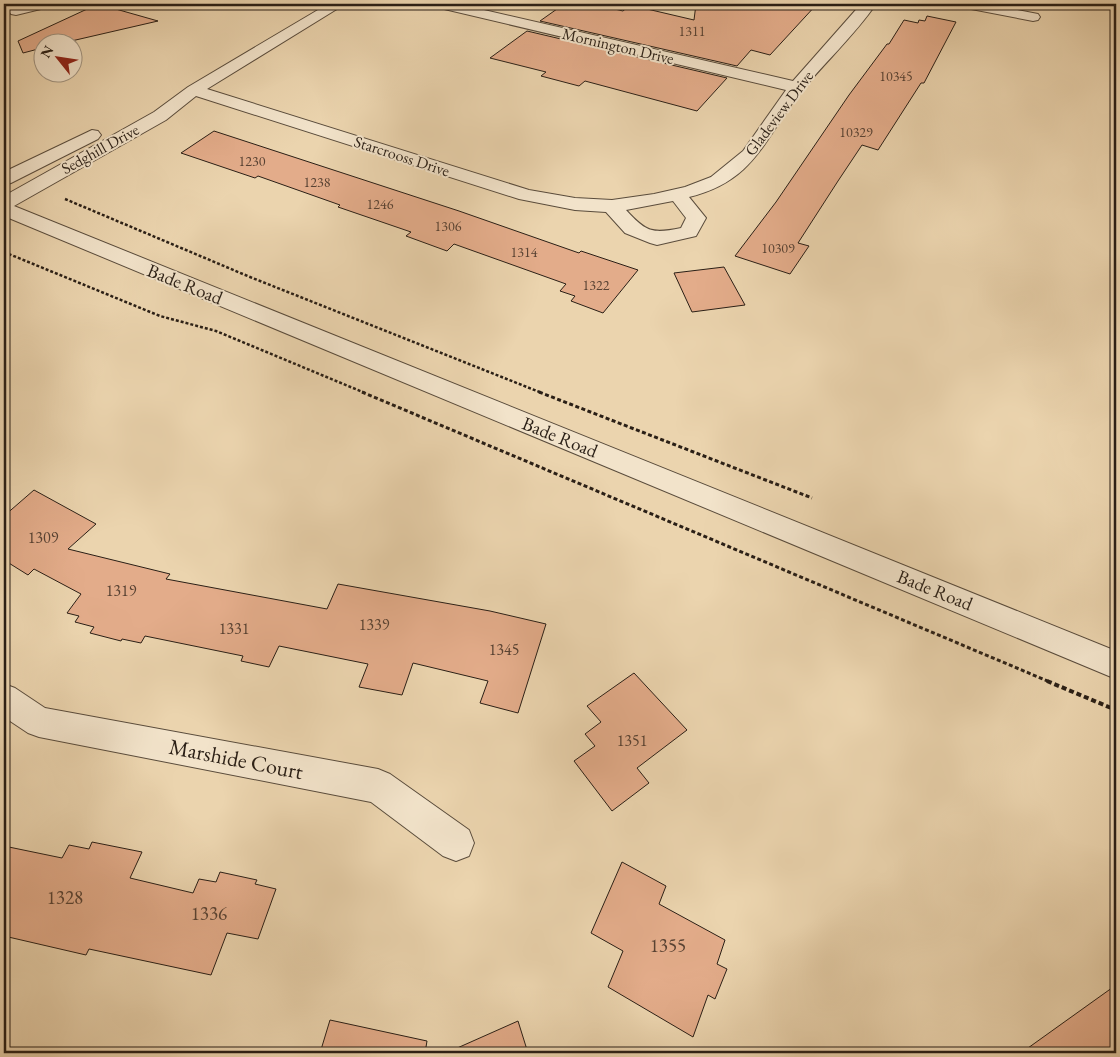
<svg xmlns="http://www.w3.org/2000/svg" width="1120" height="1057" font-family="'EB Garamond',serif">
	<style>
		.building { fill: #e3ac8a; stroke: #2a1f16 }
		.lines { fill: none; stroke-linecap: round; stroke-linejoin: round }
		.minor-casing { stroke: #5a4c3c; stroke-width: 2 }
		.path-far2 { stroke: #2a1f16; stroke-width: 2.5; stroke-dasharray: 3 2; stroke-linecap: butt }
		.path-far1 { stroke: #2a1f16; stroke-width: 3; stroke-dasharray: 4 2.5; stroke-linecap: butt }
		.path { stroke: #2a1f16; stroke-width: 4; stroke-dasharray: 5 3; stroke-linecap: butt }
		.minor { fill: #f2e3ca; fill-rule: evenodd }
		.labels { text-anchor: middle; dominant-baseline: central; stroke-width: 4; stroke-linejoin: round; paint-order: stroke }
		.far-number-label { font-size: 14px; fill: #584233 }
		.far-street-label { font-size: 16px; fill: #2a1f16; stroke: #f2e3ca }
		.number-label { font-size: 16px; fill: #584233 }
		.street-label { font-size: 19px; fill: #2a1f16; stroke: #f2e3ca }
		.near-number-label { font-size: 19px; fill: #584233 }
		.near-street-label { font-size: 22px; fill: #2a1f16; stroke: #f2e3ca }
	</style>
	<rect width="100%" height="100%" fill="#ebd4ae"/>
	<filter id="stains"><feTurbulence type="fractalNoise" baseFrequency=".004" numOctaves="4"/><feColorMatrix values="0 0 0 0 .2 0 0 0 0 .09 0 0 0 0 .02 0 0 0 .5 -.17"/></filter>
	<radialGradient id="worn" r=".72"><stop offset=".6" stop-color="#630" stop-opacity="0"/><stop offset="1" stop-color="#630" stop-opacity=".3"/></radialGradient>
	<g class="building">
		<path d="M 98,4 L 158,21 L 67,42 L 42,42 L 42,48 L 23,53 L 18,41 Z"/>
		<path d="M 564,4 L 594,4 L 623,11 L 630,5 L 694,20 L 696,4 L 817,4 L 770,55 L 751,50 L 737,66 L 540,21 Z"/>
		<path d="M 927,16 L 956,22 L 924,83 L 921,83 L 878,150 L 862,145 L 838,181 L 798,243 L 809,246 L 790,274 L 735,256 L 776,202 L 849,95 L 887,44 L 889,44 L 904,20 L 918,23 L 919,20 L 925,21 Z"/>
		<path d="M 527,31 L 727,78 L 697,111 L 585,81 L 579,86 L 541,76 L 546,72 L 490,58 Z"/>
		<path d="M 214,131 L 459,211 L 579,253 L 581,251 L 638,270 L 603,313 L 571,301 L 575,296 L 560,291 L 566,284 L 454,244 L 447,251 L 406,236 L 411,232 L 338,207 L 340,205 L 258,176 L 255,178 L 181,153 Z"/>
		<path d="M 724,267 L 745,305 L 692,312 L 674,273 Z"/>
		<path d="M 34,490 L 96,524 L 68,549 L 170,574 L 166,579 L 327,609 L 338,584 L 490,611 L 546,624 L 518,713 L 480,703 L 488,681 L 413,663 L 402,695 L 359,687 L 368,664 L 279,646 L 269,667 L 241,661 L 243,656 L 145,636 L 141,643 L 122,639 L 121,641 L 90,633 L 94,627 L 75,622 L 79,616 L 67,613 L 81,594 L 34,569 L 28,575 L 4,560 L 4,516 Z"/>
		<path d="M 634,673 L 687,730 L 637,768 L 649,783 L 612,811 L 574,761 L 595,746 L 585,734 L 601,722 L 587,706 Z"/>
		<path d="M 92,842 L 142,852 L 130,878 L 193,893 L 199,879 L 216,882 L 220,872 L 257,880 L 255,884 L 276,889 L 258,939 L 227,933 L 211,975 L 89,949 L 86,955 L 4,936 L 4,846 L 62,858 L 69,845 L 89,849 Z"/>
		<path d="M 622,862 L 666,886 L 659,904 L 725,940 L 717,964 L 727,969 L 715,999 L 708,995 L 693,1037 L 608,987 L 623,951 L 591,933 Z"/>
		<path d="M 1116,985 L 1116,1053 L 1021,1053 Z"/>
		<path d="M 330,1020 L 427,1041 L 425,1053 L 320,1053 Z"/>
		<path d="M 518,1021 L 528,1053 L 446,1053 Z"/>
	</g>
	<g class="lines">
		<defs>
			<g id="minor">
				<path d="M 28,4 L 51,4 L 49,7 L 16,15 L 11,14 L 9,11 L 11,8 Z"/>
				<path d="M 328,4 L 345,4 L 207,89 L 529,190 L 575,198 L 612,200 L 654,194 L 685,187 L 711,177 L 743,151 L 786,90 L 440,8 L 435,7 L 433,4 L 458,4 L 793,81 L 861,4 L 876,4 C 854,36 824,63 799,94 C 763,141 754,181 689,197 L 706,218 L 696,236 L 657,245 L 650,243 L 625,233 L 606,212 L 575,210 L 519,199 L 196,96 L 166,120 L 14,206 L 1116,651 L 1116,679 L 4,216 L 4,196 L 154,112 L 188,87 ZM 673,201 L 686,218 L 681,228 C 652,234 646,232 626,210 Z"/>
				<path d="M 959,4 L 987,4 L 1038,14 L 1040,17 L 1038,20 L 1033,21 L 966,8 L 961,7 Z"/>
				<path d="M 92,130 L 98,131 L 101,135 L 98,139 L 11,183 L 4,185 L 4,172 Z"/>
				<path d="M 4,684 L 15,688 L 45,708 L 378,769 L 390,774 L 469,830 L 474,843 L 469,856 L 456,861 L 443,856 L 371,802 L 39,737 L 28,733 L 4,717 Z"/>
			</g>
		</defs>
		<use href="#minor" class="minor-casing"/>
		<g class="path-far2">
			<path d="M 65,199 L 250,277 L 542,393"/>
			<path d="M 4,252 L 160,316 L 216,331 L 365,393"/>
		</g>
		<g class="path-far1">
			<path d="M 362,392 L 1050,682"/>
			<path d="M 539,392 L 812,498"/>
		</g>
		<path class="path" d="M 1047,681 L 1116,710"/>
		<use href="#minor" class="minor"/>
	</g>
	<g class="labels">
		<g class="far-number-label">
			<text x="692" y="31">1311</text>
			<text x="896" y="76">10345</text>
			<text x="856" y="132">10329</text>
			<text x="252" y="161">1230</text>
			<text x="317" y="182">1238</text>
			<text x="380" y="204">1246</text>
			<text x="448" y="226">1306</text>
			<text x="778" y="248">10309</text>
			<text x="524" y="252">1314</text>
			<text x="596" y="285">1322</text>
		</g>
		<g class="far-street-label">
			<text transform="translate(618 46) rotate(13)">Mornington Drive</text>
			<text transform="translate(779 113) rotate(-53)">Gladeview Drive</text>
			<text transform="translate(100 149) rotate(-29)">Sedghill Drive</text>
			<text transform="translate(402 156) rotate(18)">Starcrooss Drive</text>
		</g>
		<g class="number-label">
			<text x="43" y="537">1309</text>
			<text x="121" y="590">1319</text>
			<text x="374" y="624">1339</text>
			<text x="234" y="628">1331</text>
			<text x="504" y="649">1345</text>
			<text x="632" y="740">1351</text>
		</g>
		<g class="street-label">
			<text transform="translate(185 284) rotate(22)">Bade Road</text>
			<text transform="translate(560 437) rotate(22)">Bade Road</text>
			<text transform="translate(935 590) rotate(22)">Bade Road</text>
		</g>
		<g class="near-number-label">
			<text x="65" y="897">1328</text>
			<text x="209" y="913">1336</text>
			<text x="668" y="945">1355</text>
		</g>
		<g class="near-street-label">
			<text transform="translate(236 759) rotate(11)">Marshide Court</text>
		</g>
	</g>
	<rect width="1120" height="1057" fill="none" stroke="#ebd4ae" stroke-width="20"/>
	<rect x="5" y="5" width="1110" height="1047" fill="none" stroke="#2a1f16" stroke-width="2.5"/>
	<rect x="10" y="10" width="1100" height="1037" fill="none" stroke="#2a1f16"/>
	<g transform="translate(58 58) rotate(300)"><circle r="24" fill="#f2e3ca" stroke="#a29582"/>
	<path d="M0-4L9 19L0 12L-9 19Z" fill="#8f2418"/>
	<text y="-8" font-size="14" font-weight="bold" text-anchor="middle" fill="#2a1f16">N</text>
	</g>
	<rect width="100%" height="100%" filter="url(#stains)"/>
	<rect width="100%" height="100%" fill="url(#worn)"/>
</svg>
